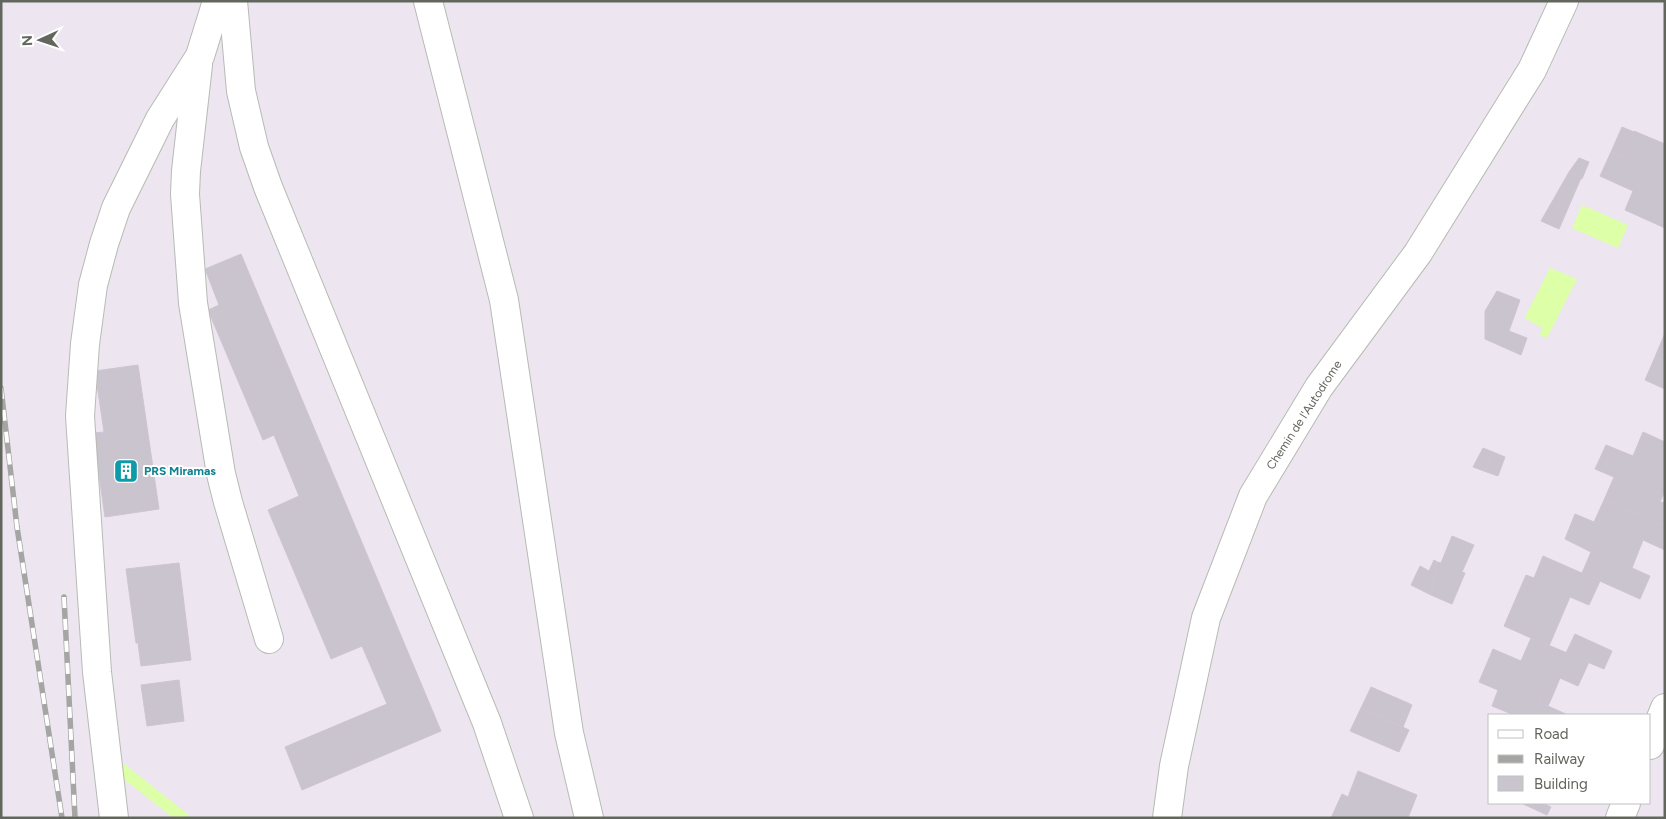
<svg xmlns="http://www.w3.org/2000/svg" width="1666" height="819" font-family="Figtree,sans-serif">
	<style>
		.water { fill: #ddffa7 }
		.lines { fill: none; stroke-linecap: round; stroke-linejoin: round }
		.stream { stroke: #ddffa7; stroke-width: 12 }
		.building { fill: #cac4ce; stroke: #cfc4d5 }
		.minor-casing { stroke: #b7bbb3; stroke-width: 30 }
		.minor { stroke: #fff; stroke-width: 28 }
		.rail-casing { stroke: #a5a6a3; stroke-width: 5.5 }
		.rail { stroke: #fff; stroke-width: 4; stroke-dasharray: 11; stroke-linecap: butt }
		.labels { text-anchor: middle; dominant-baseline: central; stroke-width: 4; stroke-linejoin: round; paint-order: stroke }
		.street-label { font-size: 12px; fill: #62665d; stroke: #fff }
		.culture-label { font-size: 12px; font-weight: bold; fill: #0d838f; stroke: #fff; text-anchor: start }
	</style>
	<rect width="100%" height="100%" fill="#ede6f0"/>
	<g class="water">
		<path d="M 1582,205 L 1628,225 L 1618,248 L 1572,228 Z"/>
		<path d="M 1550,268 L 1577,279 L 1547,338 L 1539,335 L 1543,328 L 1526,319 L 1525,317 Z"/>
	</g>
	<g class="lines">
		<path class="stream" d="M 117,766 L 183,818"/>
	</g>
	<g class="building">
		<path d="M 1622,127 L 1634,132 L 1623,157 L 1611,152 Z"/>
		<path d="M 1634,131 L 1665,144 L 1665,228 L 1625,210 L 1633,191 L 1600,176 L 1611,152 L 1623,157 Z"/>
		<path d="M 1579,158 L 1589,162 L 1582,179 L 1569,172 Z"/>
		<path d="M 1569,172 L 1581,178 L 1559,229 L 1541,221 Z"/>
		<path d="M 241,254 L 441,731 L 302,790 L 285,747 L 387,704 L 362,646 L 331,659 L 268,510 L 299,496 L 274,435 L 263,440 L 208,310 L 219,305 L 205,269 Z"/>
		<path d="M 1497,291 L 1520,300 L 1509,331 L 1527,338 L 1521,355 L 1485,339 L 1485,311 Z"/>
		<path d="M 1665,333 L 1665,361 L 1655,357 Z"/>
		<path d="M 1655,357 L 1665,361 L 1665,389 L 1645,380 Z"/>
		<path d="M 138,365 L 159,509 L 105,517 L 93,433 L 104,432 L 95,371 Z"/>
		<path d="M 1643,432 L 1665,442 L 1665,491 L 1660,502 L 1665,503 L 1665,526 L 1604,500 L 1614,477 L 1595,469 L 1606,445 L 1633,456 Z"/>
		<path d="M 1483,448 L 1493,452 L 1484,471 L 1473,467 Z"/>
		<path d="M 1493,452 L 1505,457 L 1498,476 L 1484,471 Z"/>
		<path d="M 1604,500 L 1665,526 L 1665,550 L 1643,540 L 1632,568 L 1650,576 L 1640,599 L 1582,573 L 1591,552 L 1565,539 L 1575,514 L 1594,522 Z"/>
		<path d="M 1452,536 L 1474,545 L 1462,572 L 1465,573 L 1452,604 L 1431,595 L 1437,562 L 1441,563 Z"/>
		<path d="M 1543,556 L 1600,581 L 1589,605 L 1570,597 L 1549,646 L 1504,626 L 1526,575 L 1534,578 Z"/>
		<path d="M 1434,560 L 1437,562 L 1431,595 L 1411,585 L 1420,566 L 1429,571 Z"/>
		<path d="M 179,563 L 191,660 L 141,666 L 138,643 L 136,643 L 126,569 Z"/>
		<path d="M 1575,634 L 1612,651 L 1604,669 L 1566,653 Z"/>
		<path d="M 1531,638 L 1589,662 L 1578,686 L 1560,678 L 1553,695 L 1544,691 L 1539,702 L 1568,715 L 1514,715 L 1492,706 L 1498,690 L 1479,682 L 1493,649 L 1521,661 Z"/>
		<path d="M 179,680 L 184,721 L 147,726 L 141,685 Z"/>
		<path d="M 1371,687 L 1408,703 L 1399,725 L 1361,708 Z"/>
		<path d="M 1544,691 L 1553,695 L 1548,706 L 1539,702 Z"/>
		<path d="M 1408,703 L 1412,705 L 1403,727 L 1399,725 Z"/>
		<path d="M 1361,708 L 1409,730 L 1399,752 L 1350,731 Z"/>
		<path d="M 1358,771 L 1417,795 L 1408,818 L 1331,818 L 1342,794 L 1348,797 Z"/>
		<path d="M 1521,803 L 1542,803 L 1551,807 L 1547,815 Z"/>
	</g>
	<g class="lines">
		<defs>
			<g id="minor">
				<path d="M 233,1 L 241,91 L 254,147 L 268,187 L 487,723 L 519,818"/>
				<path d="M 428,1 L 504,300 L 569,733 L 589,818"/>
				<path d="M 198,65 L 186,171 L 185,194 L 193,303 L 221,474 L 228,502 L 269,639"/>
				<path d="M 1650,745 L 1665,708"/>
				<path d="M 114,818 L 97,672 L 80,416 L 85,344 L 93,285 L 104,244 L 116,208 L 160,119 L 200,56 L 217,1"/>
				<path d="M 1167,818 L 1174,766 L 1206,618 L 1253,496 L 1319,387 L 1418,253 L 1532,70 L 1564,1"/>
				<path d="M 1620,818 L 1626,803"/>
			</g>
		</defs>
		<use href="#minor" class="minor-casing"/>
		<use href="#minor" class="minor"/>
		<defs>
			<g id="rail">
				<path d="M 1,388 L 17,527 L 62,818"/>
				<path d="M 64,597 L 75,818"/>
			</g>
		</defs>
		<use href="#rail" class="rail-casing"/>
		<use href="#rail" class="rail"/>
	</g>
	<defs>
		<symbol id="building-square" viewBox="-11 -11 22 22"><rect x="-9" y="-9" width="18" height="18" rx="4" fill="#0f9aa8" stroke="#fff"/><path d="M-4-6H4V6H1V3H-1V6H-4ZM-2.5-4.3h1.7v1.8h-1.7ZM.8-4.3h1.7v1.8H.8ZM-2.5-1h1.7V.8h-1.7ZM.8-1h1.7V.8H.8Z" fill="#fff"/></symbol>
	</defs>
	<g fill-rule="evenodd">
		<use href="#building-square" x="112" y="457" width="28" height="28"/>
	</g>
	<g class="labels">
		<g class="street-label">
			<text transform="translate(1304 415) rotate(-57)">Chemin de l'Autodrome</text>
		</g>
		<g class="culture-label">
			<text x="144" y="471">PRS Miramas</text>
		</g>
	</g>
	<rect width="1666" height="819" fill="none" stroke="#62665d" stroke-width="5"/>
	<rect x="1488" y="714" width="162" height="90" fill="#ffffff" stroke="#c0c2be"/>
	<rect x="1498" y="730" width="25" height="8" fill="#ffffff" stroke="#c0c2be"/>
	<text x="1534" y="739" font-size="15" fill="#62665d">Road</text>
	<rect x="1498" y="755" width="25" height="8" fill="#a5a6a3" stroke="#c0c2be"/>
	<text x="1534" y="764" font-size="15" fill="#62665d">Railway</text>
	<rect x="1498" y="776" width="25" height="15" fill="#cac4ce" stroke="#c0c2be"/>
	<text x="1534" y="789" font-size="15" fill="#62665d">Building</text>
	<g transform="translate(40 40) rotate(267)" stroke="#ffffff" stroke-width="4" paint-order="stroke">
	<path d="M0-4L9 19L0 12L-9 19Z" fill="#62665d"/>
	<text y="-8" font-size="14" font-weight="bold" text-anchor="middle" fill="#62665d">N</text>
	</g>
</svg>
